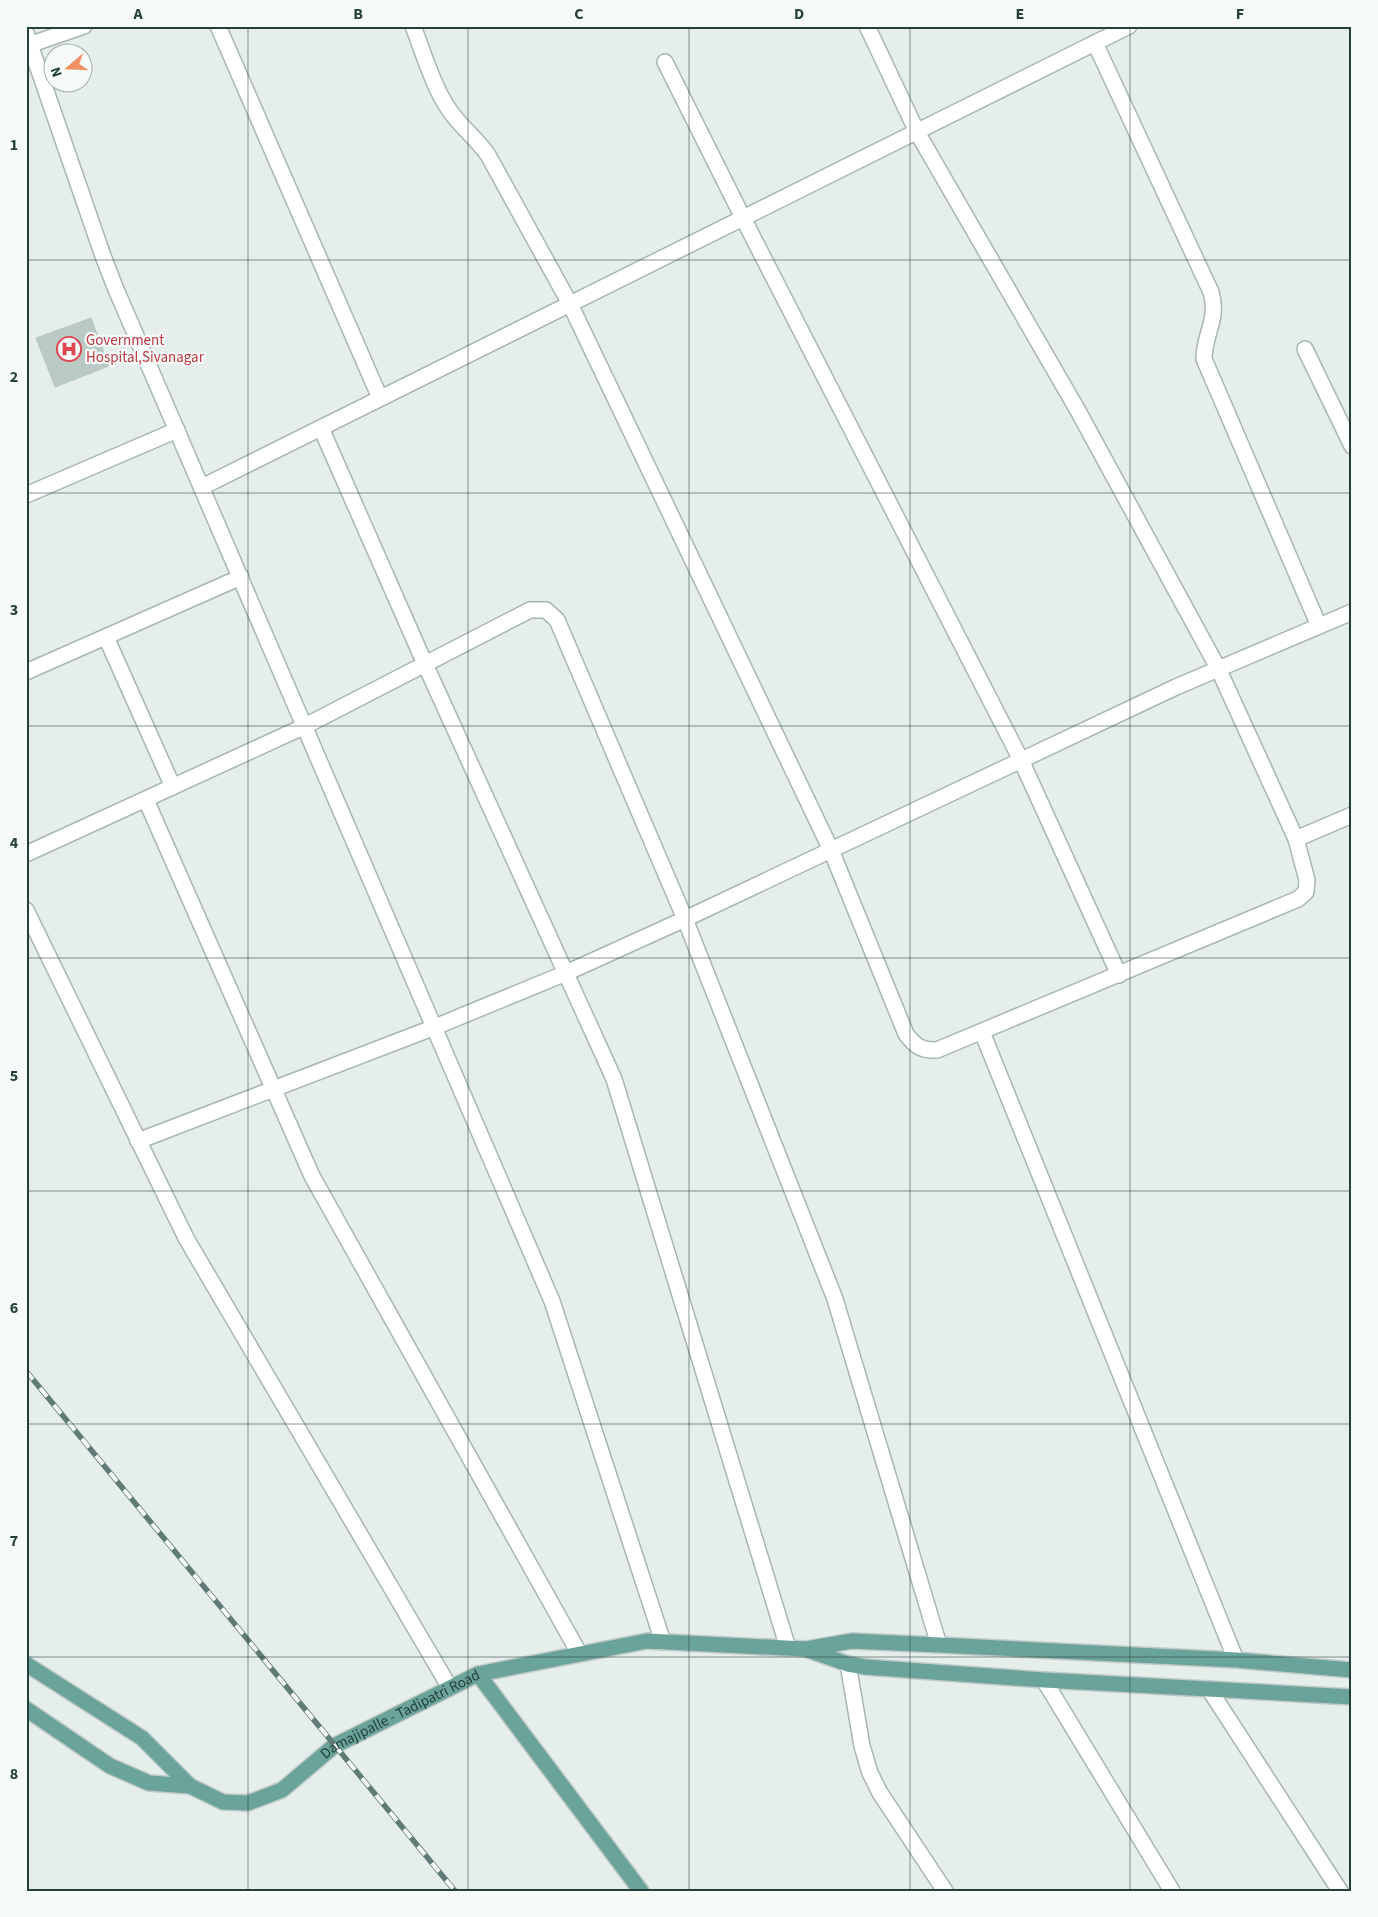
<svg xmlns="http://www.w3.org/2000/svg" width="1378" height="1917" font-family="'Source Sans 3',sans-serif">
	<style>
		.building { fill: #bac9c4; stroke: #b7c8c2 }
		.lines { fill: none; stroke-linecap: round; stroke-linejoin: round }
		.minor-casing { stroke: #a7b6b3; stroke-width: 18 }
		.major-casing { stroke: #c2cac8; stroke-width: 18 }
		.minor { stroke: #fff; stroke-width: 15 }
		.major { stroke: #6aa399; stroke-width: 15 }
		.rail-casing { stroke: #5f7b76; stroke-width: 5.5 }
		.rail { stroke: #f6faf8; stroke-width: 4; stroke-dasharray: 11; stroke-linecap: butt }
		.grid { fill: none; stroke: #24403b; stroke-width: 1; stroke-opacity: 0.55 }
		.labels { text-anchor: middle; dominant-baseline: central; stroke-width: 4.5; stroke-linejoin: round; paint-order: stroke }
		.health-label { font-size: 15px; fill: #be3a42; stroke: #f6faf8; text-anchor: start }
		.street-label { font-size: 15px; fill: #24403b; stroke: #f6faf8 }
		.neatline { fill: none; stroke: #24403b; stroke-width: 2 }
		.grid-label { font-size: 16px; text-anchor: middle; font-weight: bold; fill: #24403b }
	</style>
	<rect width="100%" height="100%" fill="#e5eeeb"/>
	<path class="building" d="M 91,318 L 109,366 L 55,387 L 36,338 Z"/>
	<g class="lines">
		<defs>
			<g id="minor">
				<path d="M 218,26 L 380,398"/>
				<path d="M 413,26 C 423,52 434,89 450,111 C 461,127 477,139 488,155 L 570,304 L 831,850 L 906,1034 C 915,1046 922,1051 937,1050 L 1298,899 L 1306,892 L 1307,880 L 1296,839 L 1218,668 L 1077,409 L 917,132 L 867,26"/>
				<path d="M 26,33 L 103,256 L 115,287 L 552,1301 L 663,1642"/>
				<path d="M 1095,43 L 1211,292 C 1219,320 1204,333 1204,359 L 1319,626"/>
				<path d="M 26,46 L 84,26"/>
				<path d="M 665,62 L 743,218 L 1021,760 L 1119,975"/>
				<path d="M 1305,349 L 1352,446"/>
				<path d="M 321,428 L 425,664 L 614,1079 L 788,1648"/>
				<path d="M 202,487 L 1129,26"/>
				<path d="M 26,495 L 177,430"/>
				<path d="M 106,637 L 173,787"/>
				<path d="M 26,672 L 241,577"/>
				<path d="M 146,800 L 312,1176 L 579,1653"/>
				<path d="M 1296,839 L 1352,815"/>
				<path d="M 26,854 L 305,726 L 530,610 L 546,610 L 557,620 L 685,919 L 835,1299 L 939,1645"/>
				<path d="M 26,910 L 186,1238 L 450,1688"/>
				<path d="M 982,1032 L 1236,1660"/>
				<path d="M 138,1141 L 435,1027 L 566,973 L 685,919 L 1176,687 L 1352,612"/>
				<path d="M 848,1664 L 862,1746 L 870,1773 L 880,1793 L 945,1891"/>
				<path d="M 1044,1680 L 1172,1891"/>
				<path d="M 1209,1689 L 1340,1891"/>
			</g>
			<g id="major">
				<path d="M 806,1649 L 852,1641 L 939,1645 L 1236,1660 L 1352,1670"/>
				<path id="s1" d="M 26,1664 L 142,1738 L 190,1786 L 223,1802 L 248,1803 L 282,1790 L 334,1746 L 478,1674 L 647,1641 L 805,1649 L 848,1664 L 865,1667 L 1044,1680 L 1352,1697"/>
				<path d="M 478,1674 L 641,1891"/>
				<path d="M 26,1709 L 110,1766 L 149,1783 L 190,1786"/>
			</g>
		</defs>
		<use href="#minor" class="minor-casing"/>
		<use href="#major" class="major-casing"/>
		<use href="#minor" class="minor"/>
		<use href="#major" class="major"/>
		<defs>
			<path id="rail" d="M 26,1371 L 455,1891"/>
		</defs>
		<use href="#rail" class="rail-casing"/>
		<use href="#rail" class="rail"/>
	</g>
	<path class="grid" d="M 248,26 L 248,1891M 468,26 L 468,1891M 689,26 L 689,1891M 910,26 L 910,1891M 1130,26 L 1130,1891M 26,260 L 1352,260M 26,493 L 1352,493M 26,726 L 1352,726M 26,958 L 1352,958M 26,1191 L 1352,1191M 26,1424 L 1352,1424M 26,1657 L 1352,1657"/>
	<defs>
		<symbol id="hospital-ring" viewBox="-11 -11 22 22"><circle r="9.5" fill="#f6faf8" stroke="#e0444e" stroke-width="1.5"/><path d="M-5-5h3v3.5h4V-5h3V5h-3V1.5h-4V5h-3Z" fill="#e0444e"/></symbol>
	</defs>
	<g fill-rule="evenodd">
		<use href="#hospital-ring" x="55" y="335" width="28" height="28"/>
	</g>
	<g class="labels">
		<g class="health-label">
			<text x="86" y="340">Government<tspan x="86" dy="17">Hospital,Sivanagar</tspan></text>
		</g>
		<g class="street-label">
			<text stroke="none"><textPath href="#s1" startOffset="445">Damajipalle - Tadipatri Road</textPath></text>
		</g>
	</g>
	<rect width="1378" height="1917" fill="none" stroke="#f6faf8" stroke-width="55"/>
	<g transform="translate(68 68) rotate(251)"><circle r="24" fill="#f6faf8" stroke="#a2b0ac"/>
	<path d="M0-4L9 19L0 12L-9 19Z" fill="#f09161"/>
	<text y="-8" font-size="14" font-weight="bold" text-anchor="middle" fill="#24403b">N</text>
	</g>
	<rect x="28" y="28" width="1322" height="1862" class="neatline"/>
	<g class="grid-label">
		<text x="138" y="19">A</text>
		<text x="358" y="19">B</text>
		<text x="579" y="19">C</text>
		<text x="799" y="19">D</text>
		<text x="1020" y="19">E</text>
		<text x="1240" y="19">F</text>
		<text x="14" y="150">1</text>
		<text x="14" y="382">2</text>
		<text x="14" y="615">3</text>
		<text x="14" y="848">4</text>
		<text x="14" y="1081">5</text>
		<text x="14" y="1313">6</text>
		<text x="14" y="1546">7</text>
		<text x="14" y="1779">8</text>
	</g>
</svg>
